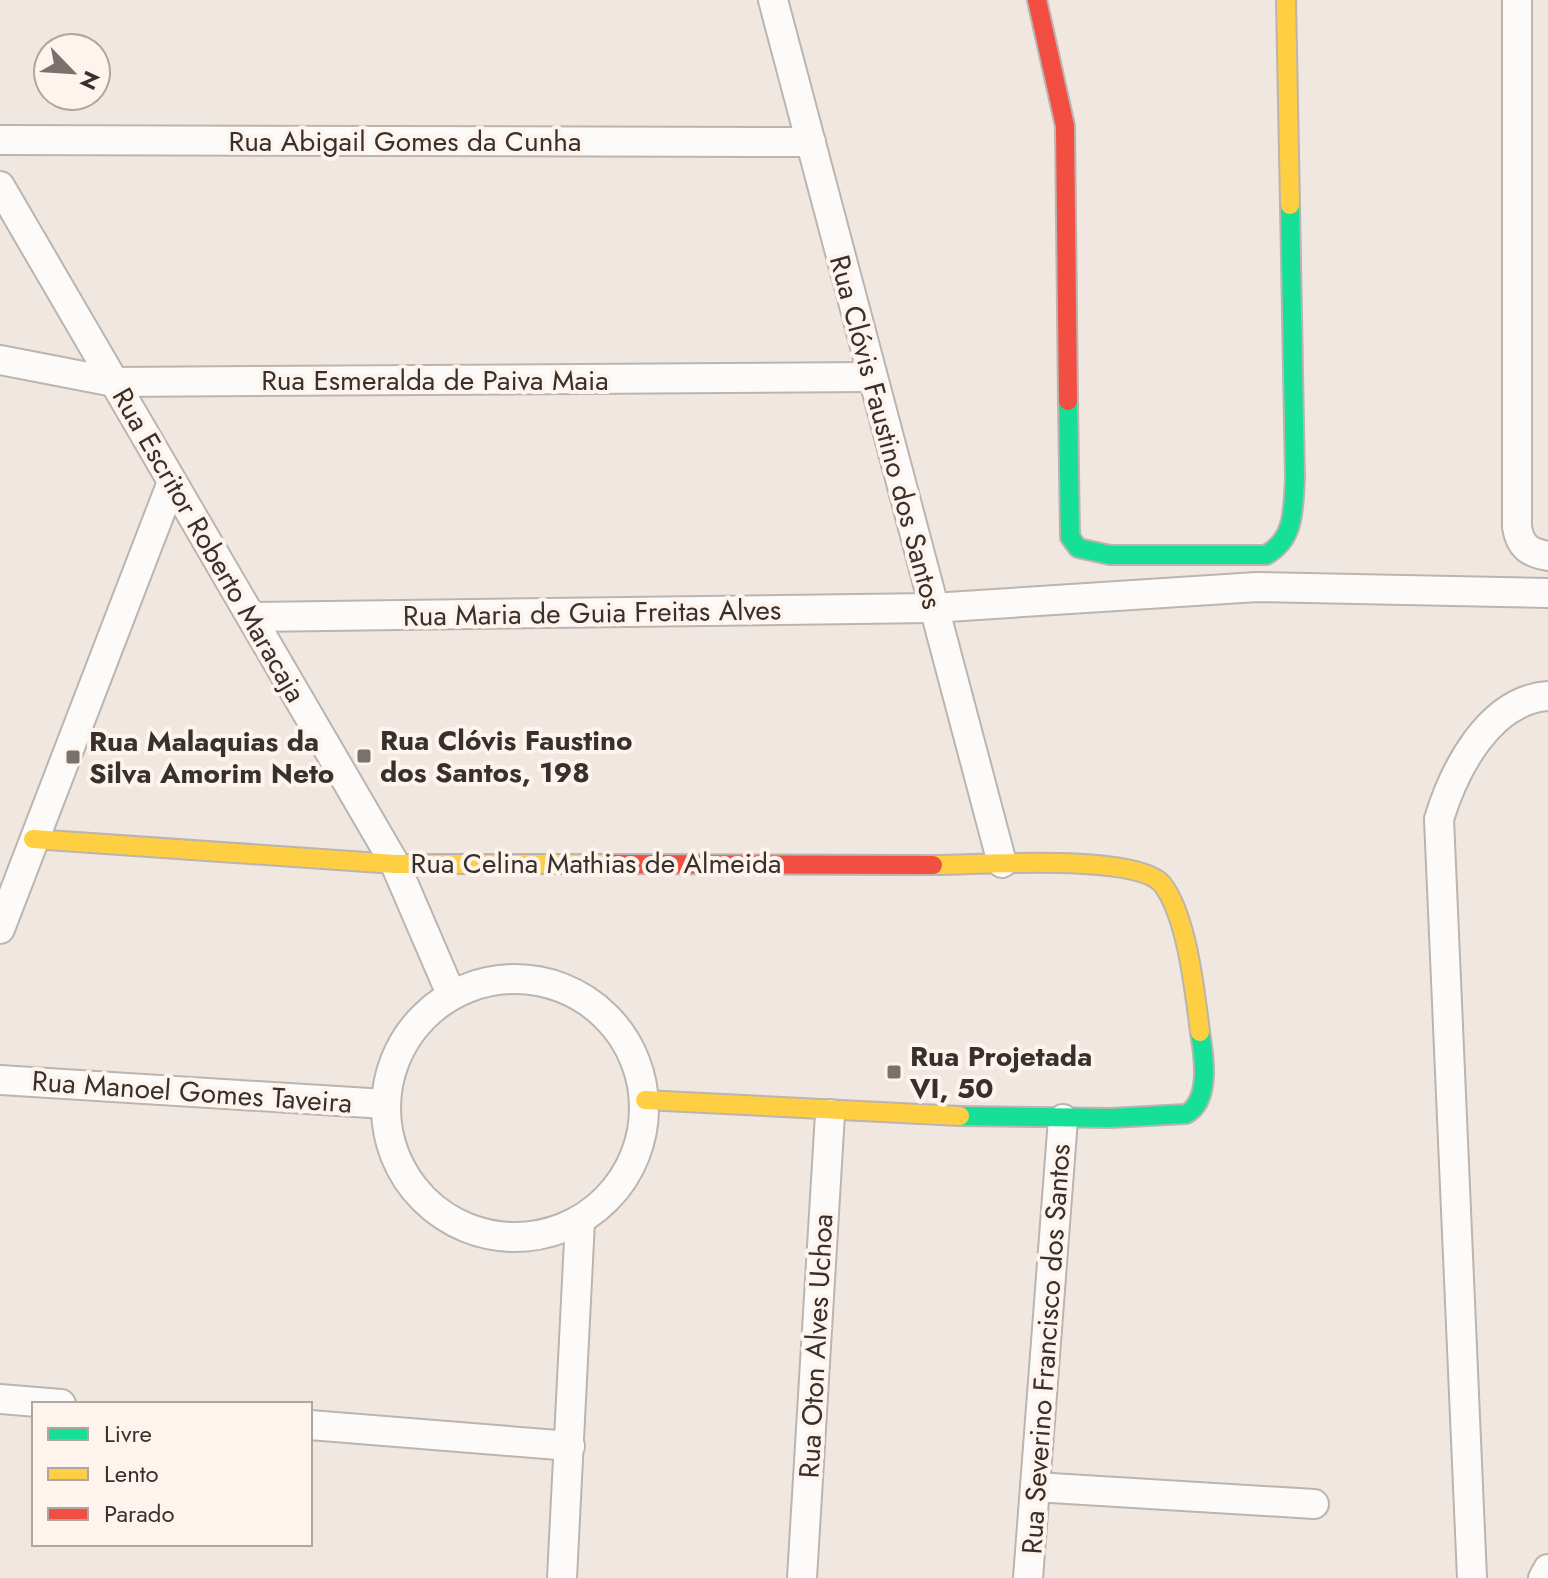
<svg xmlns="http://www.w3.org/2000/svg" width="1548" height="1578" font-family="Jost,sans-serif">
	<style>
		.lines { fill: none; stroke-linecap: round; stroke-linejoin: round }
		.street-casing { stroke: #bbb4af; stroke-width: 32 }
		.fast-casing { stroke: #bbb4af; stroke-width: 22 }
		.slow-casing { stroke: #bbb4af; stroke-width: 22 }
		.jam-casing { stroke: #bbb4af; stroke-width: 22 }
		.street { stroke: #fdfbfa; stroke-width: 28 }
		.fast { stroke: #16e098; stroke-width: 18 }
		.slow { stroke: #ffcf43; stroke-width: 18 }
		.jam { stroke: #f24e42; stroke-width: 18 }
		.poi-dot { fill: #78716c; stroke: #fef4ed; stroke-width: 3 }
		.labels { text-anchor: middle; dominant-baseline: central; stroke-width: 8; stroke-linejoin: round; paint-order: stroke }
		.street-label { font-size: 28px; fill: #37312d; stroke: #fef4ed }
		.poi-label { font-size: 28px; font-weight: bold; fill: #37312d; stroke: #fef4ed; text-anchor: start }
	</style>
	<rect width="100%" height="100%" fill="#f0e7e0"/>
	<g class="lines">
		<defs>
			<g id="street">
				<path d="M 773,0 L 1002,863"/>
				<path d="M 1517,0 L 1517,527 C 1520,546 1529,553 1548,556"/>
				<path d="M 0,140 L 811,142"/>
				<path d="M 0,186 L 395,864 L 451,994"/>
				<path d="M 0,360 L 114,382 L 871,377"/>
				<path d="M 252,617 L 932,608 L 1257,587 L 1548,593"/>
				<path d="M 0,929 L 172,482"/>
				<circle cx="515" cy="1108" r="129"/>
				<path d="M 0,1080 L 385,1104"/>
				<path d="M 0,1399 L 61,1404"/>
				<path d="M 310,1425 L 570,1446"/>
				<path d="M 1035,1487 L 1314,1504"/>
				<path d="M 562,1578 L 580,1221"/>
				<path d="M 802,1578 L 830,1114"/>
				<path d="M 1028,1578 L 1063,1119"/>
				<path d="M 1472,1578 L 1439,819 C 1454,770 1489,700 1548,696"/>
				<path d="M 1543,1578 L 1548,1569"/>
			</g>
			<g id="fast">
				<path d="M 1068,401 L 1070,537 L 1078,548 L 1110,555 L 1266,555 C 1295,539 1293,509 1295,479 L 1290,205"/>
				<path d="M 960,1116 L 1110,1118 L 1186,1114 C 1211,1101 1204,1056 1200,1032"/>
			</g>
			<g id="slow">
				<path d="M 1286,0 L 1290,205"/>
				<path d="M 33,839 L 395,864 L 609,864"/>
				<path d="M 933,865 C 977,865 1136,853 1162,884 C 1187,915 1195,993 1200,1032"/>
				<path d="M 645,1100 L 960,1116"/>
			</g>
			<g id="jam">
				<path d="M 1037,0 L 1065,126 L 1068,401"/>
				<path d="M 609,864 L 933,865"/>
			</g>
		</defs>
		<use href="#street" class="street-casing"/>
		<use href="#fast" class="fast-casing"/>
		<use href="#slow" class="slow-casing"/>
		<use href="#jam" class="jam-casing"/>
		<use href="#street" class="street"/>
		<use href="#fast" class="fast"/>
		<use href="#slow" class="slow"/>
		<use href="#jam" class="jam"/>
	</g>
	<g class="poi-dot">
		<rect x="356" y="748" width="16" height="16" rx="4"/>
		<rect x="65" y="749" width="16" height="16" rx="4"/>
		<rect x="886" y="1064" width="16" height="16" rx="4"/>
	</g>
	<g class="labels">
		<g class="street-label">
			<text x="405" y="141">Rua Abigail Gomes da Cunha</text>
			<text x="435" y="380">Rua Esmeralda de Paiva Maia</text>
			<text transform="translate(886 432) rotate(75)">Rua Clóvis Faustino dos Santos</text>
			<text transform="translate(209 545) rotate(60)">Rua Escritor Roberto Maracaja</text>
			<text transform="translate(592 613) rotate(-1)">Rua Maria de Guia Freitas Alves</text>
			<text x="596" y="863">Rua Celina Mathias de Almeida</text>
			<text transform="translate(192 1092) rotate(4)">Rua Manoel Gomes Taveira</text>
			<text transform="translate(816 1346) rotate(-87)">Rua Oton Alves Uchoa</text>
			<text transform="translate(1046 1349) rotate(-86)">Rua Severino Francisco dos Santos</text>
		</g>
		<g class="poi-label">
			<text x="380" y="740">Rua Clóvis Faustino<tspan x="380" dy="32">dos Santos, 198</tspan></text>
			<text x="89" y="741">Rua Malaquias da<tspan x="89" dy="32">Silva Amorim Neto</tspan></text>
			<text x="910" y="1056">Rua Projetada<tspan x="910" dy="32">VI, 50</tspan></text>
		</g>
	</g>
	<rect x="32" y="1402" width="280" height="144" fill="#fef4ed" stroke="#aea6a0" stroke-width="2"/>
	<rect x="48" y="1428" width="40" height="12" fill="#16e098" stroke="#aea6a0" stroke-width="2"/>
	<text x="104" y="1442" font-size="24" fill="#37312d">Livre</text>
	<rect x="48" y="1468" width="40" height="12" fill="#ffcf43" stroke="#aea6a0" stroke-width="2"/>
	<text x="104" y="1482" font-size="24" fill="#37312d">Lento</text>
	<rect x="48" y="1508" width="40" height="12" fill="#f24e42" stroke="#aea6a0" stroke-width="2"/>
	<text x="104" y="1522" font-size="24" fill="#37312d">Parado</text>
	<g transform="translate(72 72) rotate(115)"><circle r="38" fill="#fef4ed" stroke="#aea6a0" stroke-width="2"/>
	<path d="M0-6L14 30L0 20L-14 30Z" fill="#78716c"/>
	<text y="-12" font-size="22" font-weight="bold" text-anchor="middle" fill="#37312d">N</text>
	</g>
</svg>
